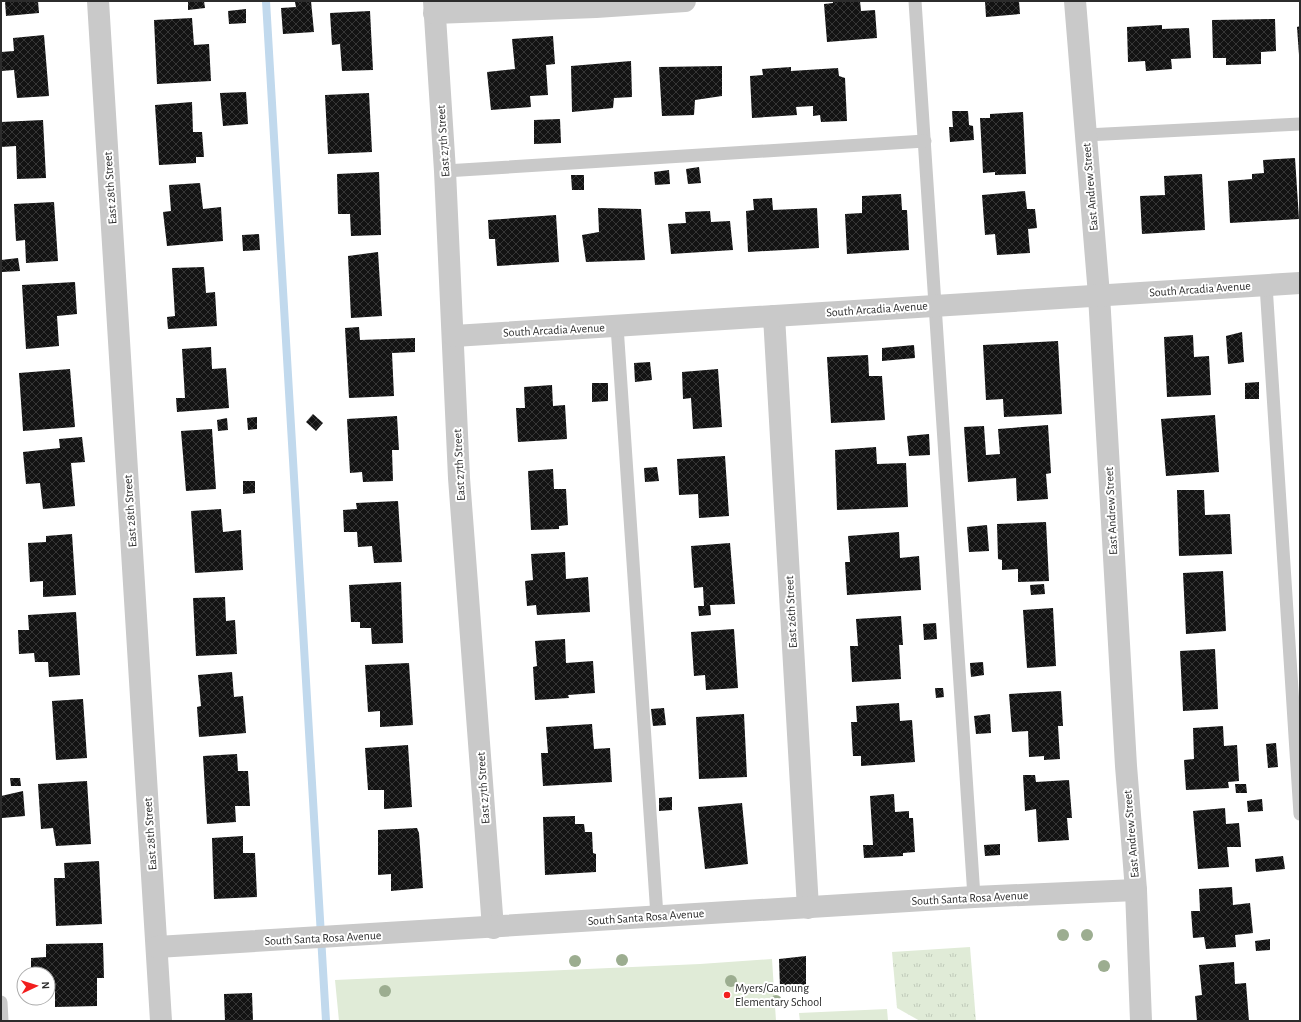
<svg xmlns="http://www.w3.org/2000/svg" width="1301" height="1022" font-family="'Alegreya Sans',sans-serif">
	<style>
		.grass { fill: #e0ebd7 }
		.park { fill: url(#park-tufts) }
		.lines { fill: none; stroke-linecap: round; stroke-linejoin: round }
		.stream { stroke: #c1d9ed; stroke-width: 8 }
		.building { fill: url(#building-cross-hatch) }
		.lane { stroke: #c9c9c9; stroke-width: 13 }
		.street { stroke: #c9c9c9; stroke-width: 22 }
		.tree { fill: #9cad90 }
		.poi-dot { fill: #f21e1e; stroke: #fff; stroke-width: 1.5 }
		.labels { text-anchor: middle; dominant-baseline: central; stroke-width: 4; stroke-linejoin: round; paint-order: stroke }
		.street-label { font-size: 12px; fill: #2c2c2c; stroke: #fff }
		.poi-label { font-size: 12px; fill: #2c2c2c; stroke: #fff; text-anchor: start }
	</style>
	<defs>
		<pattern id="park-tufts" width="24" height="20" patternUnits="userSpaceOnUse"><rect width="24" height="20" fill="#e0ebd7"/><path d="M3 7l-1-3M5 7V3M7 7l1-3M15 17l-1-3M17 17v-4M19 17l1-3" fill="none" stroke="#c0cab9"/></pattern>
		<pattern id="building-cross-hatch" width="8" height="8" patternUnits="userSpaceOnUse"><rect width="8" height="8" fill="#131313"/><path d="M0 0l8 8M0 8l8-8" fill="none" stroke="#363636"/></pattern>
	</defs>
	<rect width="100%" height="100%" fill="#fff"/>
	<g class="grass">
		<path d="M 772,959 L 776,1021 L 339,1021 L 335,980 L 700,964 Z"/>
		<path d="M 887,1009 L 888,1021 L 800,1021 L 799,1013 Z"/>
	</g>
	<path class="park" d="M 970,947 L 976,1021 L 920,1021 L 897,1008 L 892,952 Z"/>
	<g class="lines">
		<path class="stream" d="M 266,1 L 326,1021"/>
	</g>
	<g class="building">
		<path d="M 5,1 L 38,1 L 39,13 L 6,16 Z"/>
		<path d="M 188,1 L 204,1 L 205,8 L 188,10 Z"/>
		<path d="M 311,1 L 314,32 L 283,34 L 281,8 L 296,7 L 295,2 Z"/>
		<path d="M 833,1 L 860,1 L 861,11 L 875,10 L 877,38 L 827,42 L 824,4 L 833,3 Z"/>
		<path d="M 985,1 L 1019,1 L 1020,14 L 986,17 Z"/>
		<path d="M 246,9 L 246,23 L 229,24 L 228,11 Z"/>
		<path d="M 370,11 L 373,70 L 342,71 L 340,44 L 332,45 L 330,13 Z"/>
		<path d="M 192,18 L 194,45 L 209,44 L 211,81 L 157,84 L 154,20 Z"/>
		<path d="M 1275,19 L 1276,51 L 1261,52 L 1261,64 L 1226,65 L 1226,58 L 1213,58 L 1212,20 Z"/>
		<path d="M 1162,25 L 1162,29 L 1189,28 L 1191,58 L 1171,59 L 1172,69 L 1146,71 L 1145,61 L 1128,62 L 1127,27 Z"/>
		<path d="M 1300,26 L 1300,54 L 1299,55 L 1297,27 Z"/>
		<path d="M 44,35 L 49,96 L 17,98 L 14,70 L 1,71 L 1,52 L 14,51 L 13,38 Z"/>
		<path d="M 553,36 L 555,64 L 546,65 L 548,95 L 530,96 L 531,107 L 491,110 L 487,72 L 515,69 L 512,39 Z"/>
		<path d="M 631,61 L 632,97 L 614,98 L 613,108 L 572,112 L 571,66 Z"/>
		<path d="M 722,66 L 722,96 L 695,100 L 694,115 L 662,116 L 659,67 Z"/>
		<path d="M 791,67 L 791,71 L 838,68 L 839,76 L 845,78 L 847,121 L 821,122 L 820,115 L 813,116 L 813,106 L 796,107 L 797,115 L 752,118 L 750,76 L 763,75 L 762,69 Z"/>
		<path d="M 246,92 L 248,124 L 223,126 L 220,93 Z"/>
		<path d="M 369,93 L 372,152 L 328,154 L 325,95 Z"/>
		<path d="M 192,102 L 193,132 L 202,132 L 204,157 L 196,157 L 196,163 L 159,165 L 155,105 Z"/>
		<path d="M 952,111 L 968,111 L 969,125 L 973,126 L 974,140 L 950,142 L 949,127 L 953,127 Z"/>
		<path d="M 1023,112 L 1026,174 L 995,175 L 995,172 L 983,173 L 980,118 L 990,118 L 990,114 Z"/>
		<path d="M 560,119 L 561,143 L 534,144 L 534,120 Z"/>
		<path d="M 43,120 L 46,178 L 17,179 L 16,146 L 1,147 L 1,122 Z"/>
		<path d="M 1295,158 L 1299,219 L 1230,223 L 1228,181 L 1252,179 L 1252,174 L 1264,173 L 1263,160 Z"/>
		<path d="M 699,167 L 701,183 L 688,184 L 686,169 Z"/>
		<path d="M 669,170 L 670,184 L 655,185 L 654,172 Z"/>
		<path d="M 379,172 L 381,235 L 351,236 L 350,214 L 338,214 L 337,174 Z"/>
		<path d="M 1202,174 L 1205,230 L 1142,234 L 1140,196 L 1165,195 L 1164,176 Z"/>
		<path d="M 571,175 L 584,175 L 584,190 L 572,190 Z"/>
		<path d="M 200,183 L 203,209 L 221,207 L 223,241 L 167,246 L 163,212 L 171,211 L 169,185 Z"/>
		<path d="M 1025,191 L 1027,209 L 1035,209 L 1037,228 L 1028,229 L 1030,253 L 997,255 L 995,234 L 985,235 L 982,195 Z"/>
		<path d="M 901,194 L 902,210 L 907,210 L 909,250 L 847,254 L 845,214 L 862,213 L 862,196 Z"/>
		<path d="M 772,198 L 773,210 L 817,208 L 819,248 L 748,252 L 746,211 L 754,210 L 753,199 Z"/>
		<path d="M 54,202 L 58,261 L 26,263 L 25,240 L 16,241 L 14,204 Z"/>
		<path d="M 598,208 L 641,209 L 645,260 L 586,262 L 582,235 L 599,232 Z"/>
		<path d="M 710,211 L 711,222 L 730,221 L 733,250 L 671,254 L 668,224 L 686,223 L 685,212 Z"/>
		<path d="M 556,215 L 559,262 L 497,266 L 495,239 L 489,239 L 488,220 Z"/>
		<path d="M 259,234 L 260,250 L 243,251 L 242,235 Z"/>
		<path d="M 378,252 L 382,316 L 351,318 L 348,256 Z"/>
		<path d="M 18,258 L 20,271 L 2,272 L 1,260 Z"/>
		<path d="M 204,267 L 206,293 L 215,292 L 217,326 L 168,329 L 167,317 L 175,316 L 172,268 Z"/>
		<path d="M 75,282 L 77,314 L 57,316 L 59,346 L 26,349 L 22,285 Z"/>
		<path d="M 359,327 L 360,340 L 415,338 L 415,352 L 392,353 L 394,396 L 349,398 L 345,328 Z"/>
		<path d="M 1242,332 L 1244,362 L 1228,364 L 1226,336 Z"/>
		<path d="M 1193,335 L 1194,357 L 1209,356 L 1211,395 L 1167,397 L 1164,337 Z"/>
		<path d="M 1058,341 L 1062,414 L 1004,417 L 1003,399 L 986,400 L 983,345 Z"/>
		<path d="M 914,345 L 915,358 L 882,361 L 882,348 Z"/>
		<path d="M 211,347 L 212,369 L 226,368 L 229,408 L 177,412 L 176,398 L 185,398 L 182,349 Z"/>
		<path d="M 868,355 L 869,376 L 882,376 L 885,420 L 831,423 L 827,357 Z"/>
		<path d="M 650,362 L 652,380 L 635,382 L 634,363 Z"/>
		<path d="M 70,369 L 75,427 L 23,431 L 19,373 Z"/>
		<path d="M 718,369 L 722,427 L 693,429 L 691,398 L 683,399 L 682,372 Z"/>
		<path d="M 1259,382 L 1259,399 L 1245,399 L 1245,383 Z"/>
		<path d="M 592,383 L 608,383 L 608,401 L 592,402 Z"/>
		<path d="M 552,385 L 553,406 L 565,405 L 567,439 L 518,442 L 516,408 L 525,408 L 524,387 Z"/>
		<path d="M 313,414 L 323,423 L 316,431 L 306,422 Z"/>
		<path d="M 1215,415 L 1219,472 L 1166,476 L 1161,419 Z"/>
		<path d="M 397,416 L 399,450 L 392,450 L 393,481 L 363,482 L 362,472 L 350,473 L 347,419 Z"/>
		<path d="M 257,417 L 257,429 L 248,430 L 247,418 Z"/>
		<path d="M 227,418 L 228,430 L 218,431 L 217,420 Z"/>
		<path d="M 1048,425 L 1051,473 L 1046,474 L 1048,499 L 1017,501 L 1016,478 L 968,482 L 964,427 L 984,426 L 986,455 L 1000,454 L 998,429 Z"/>
		<path d="M 212,429 L 216,489 L 186,491 L 181,431 Z"/>
		<path d="M 929,434 L 930,455 L 909,456 L 907,436 Z"/>
		<path d="M 82,437 L 85,462 L 71,463 L 75,506 L 43,509 L 40,483 L 26,484 L 23,452 L 60,448 L 59,439 Z"/>
		<path d="M 876,447 L 877,464 L 906,463 L 908,507 L 837,510 L 835,450 Z"/>
		<path d="M 725,456 L 729,516 L 699,518 L 698,494 L 679,495 L 677,459 Z"/>
		<path d="M 657,467 L 659,481 L 645,482 L 644,468 Z"/>
		<path d="M 553,469 L 554,489 L 566,489 L 568,525 L 559,526 L 559,529 L 531,530 L 528,471 Z"/>
		<path d="M 243,481 L 255,481 L 255,493 L 243,494 Z"/>
		<path d="M 1177,490 L 1204,490 L 1205,515 L 1230,514 L 1232,554 L 1179,556 Z"/>
		<path d="M 398,501 L 402,562 L 374,563 L 372,546 L 358,547 L 357,532 L 344,532 L 343,510 L 357,509 L 356,503 Z"/>
		<path d="M 221,509 L 223,532 L 241,530 L 243,570 L 195,573 L 191,511 Z"/>
		<path d="M 1046,522 L 1049,581 L 1018,582 L 1018,569 L 1002,570 L 1002,560 L 998,559 L 997,524 Z"/>
		<path d="M 987,525 L 989,551 L 969,552 L 967,527 Z"/>
		<path d="M 899,532 L 900,558 L 919,556 L 921,590 L 847,595 L 845,562 L 850,562 L 848,536 Z"/>
		<path d="M 72,534 L 76,595 L 43,597 L 43,581 L 30,582 L 28,543 L 46,542 L 46,536 Z"/>
		<path d="M 730,543 L 735,604 L 710,605 L 711,615 L 699,616 L 698,606 L 704,606 L 703,587 L 694,588 L 691,546 Z"/>
		<path d="M 565,552 L 566,579 L 588,577 L 590,612 L 537,615 L 536,605 L 527,606 L 525,581 L 533,580 L 531,554 Z"/>
		<path d="M 1223,571 L 1226,631 L 1186,634 L 1183,573 Z"/>
		<path d="M 401,582 L 403,643 L 372,644 L 371,628 L 360,628 L 360,622 L 351,622 L 349,585 Z"/>
		<path d="M 1044,584 L 1045,594 L 1031,595 L 1030,585 Z"/>
		<path d="M 225,597 L 226,621 L 235,620 L 237,654 L 196,656 L 193,598 Z"/>
		<path d="M 1053,608 L 1056,666 L 1027,668 L 1023,610 Z"/>
		<path d="M 76,612 L 80,675 L 49,677 L 48,662 L 35,662 L 34,653 L 19,654 L 18,630 L 29,630 L 28,615 Z"/>
		<path d="M 901,616 L 903,645 L 899,645 L 901,679 L 852,682 L 850,646 L 858,646 L 856,619 Z"/>
		<path d="M 936,623 L 937,639 L 924,640 L 923,624 Z"/>
		<path d="M 734,629 L 738,688 L 706,690 L 705,675 L 694,676 L 691,632 Z"/>
		<path d="M 565,639 L 566,663 L 593,661 L 595,693 L 568,695 L 569,698 L 535,700 L 533,667 L 537,666 L 535,641 Z"/>
		<path d="M 1215,649 L 1218,709 L 1183,711 L 1180,651 Z"/>
		<path d="M 983,662 L 984,675 L 971,677 L 970,663 Z"/>
		<path d="M 409,663 L 413,725 L 380,727 L 380,711 L 368,712 L 365,665 Z"/>
		<path d="M 232,672 L 234,697 L 243,696 L 246,733 L 199,737 L 197,707 L 201,706 L 198,675 Z"/>
		<path d="M 935,688 L 943,688 L 944,697 L 936,698 Z"/>
		<path d="M 1061,691 L 1063,726 L 1058,726 L 1060,759 L 1044,760 L 1044,756 L 1029,757 L 1028,731 L 1012,732 L 1009,694 Z"/>
		<path d="M 83,699 L 87,758 L 56,760 L 52,701 Z"/>
		<path d="M 899,703 L 900,721 L 912,720 L 915,762 L 861,766 L 861,756 L 853,756 L 851,722 L 857,722 L 856,706 Z"/>
		<path d="M 664,708 L 666,725 L 653,726 L 651,709 Z"/>
		<path d="M 744,714 L 747,777 L 699,779 L 696,717 Z"/>
		<path d="M 990,714 L 991,733 L 976,734 L 974,716 Z"/>
		<path d="M 592,724 L 594,749 L 610,748 L 612,782 L 543,786 L 541,753 L 548,753 L 546,727 Z"/>
		<path d="M 1223,726 L 1224,746 L 1237,745 L 1239,781 L 1228,782 L 1229,788 L 1186,790 L 1184,760 L 1194,759 L 1193,728 Z"/>
		<path d="M 1276,743 L 1278,767 L 1268,768 L 1266,744 Z"/>
		<path d="M 408,745 L 412,807 L 384,809 L 384,790 L 368,790 L 365,748 Z"/>
		<path d="M 237,754 L 238,771 L 248,771 L 250,806 L 235,806 L 236,822 L 207,824 L 203,756 Z"/>
		<path d="M 1023,775 L 1035,775 L 1036,782 L 1069,780 L 1072,818 L 1067,818 L 1069,840 L 1038,842 L 1036,809 L 1025,811 Z"/>
		<path d="M 10,778 L 20,778 L 21,786 L 11,786 Z"/>
		<path d="M 87,781 L 91,844 L 56,846 L 53,828 L 41,829 L 38,784 Z"/>
		<path d="M 1235,784 L 1246,784 L 1247,793 L 1236,793 Z"/>
		<path d="M 23,791 L 25,816 L 2,818 L 1,796 Z"/>
		<path d="M 894,794 L 895,812 L 909,811 L 909,818 L 913,818 L 915,852 L 903,853 L 903,856 L 864,858 L 863,845 L 873,845 L 870,796 Z"/>
		<path d="M 672,797 L 672,810 L 659,811 L 659,798 Z"/>
		<path d="M 1262,799 L 1263,811 L 1248,812 L 1247,801 Z"/>
		<path d="M 742,803 L 748,864 L 705,869 L 698,807 Z"/>
		<path d="M 1225,808 L 1226,824 L 1239,823 L 1241,847 L 1227,847 L 1229,867 L 1198,869 L 1193,811 Z"/>
		<path d="M 575,816 L 575,824 L 584,824 L 585,832 L 592,832 L 593,853 L 596,854 L 596,872 L 545,875 L 543,817 Z"/>
		<path d="M 417,828 L 419,833 L 423,888 L 391,891 L 391,874 L 378,875 L 378,830 Z"/>
		<path d="M 243,836 L 243,853 L 255,853 L 257,897 L 214,899 L 212,838 Z"/>
		<path d="M 1000,844 L 1000,855 L 985,856 L 984,845 Z"/>
		<path d="M 1283,856 L 1285,869 L 1256,872 L 1255,859 Z"/>
		<path d="M 99,861 L 102,924 L 56,926 L 54,878 L 65,878 L 64,863 Z"/>
		<path d="M 1232,887 L 1233,905 L 1250,903 L 1253,933 L 1235,935 L 1236,947 L 1206,949 L 1204,937 L 1193,938 L 1191,911 L 1200,911 L 1199,889 Z"/>
		<path d="M 1270,939 L 1270,950 L 1256,951 L 1255,941 Z"/>
		<path d="M 103,943 L 104,978 L 97,978 L 97,1006 L 55,1007 L 55,987 L 48,987 L 48,974 L 31,974 L 31,958 L 46,957 L 46,944 Z"/>
		<path d="M 806,956 L 806,986 L 780,988 L 779,959 Z"/>
		<path d="M 1234,962 L 1235,984 L 1246,983 L 1249,1021 L 1197,1021 L 1195,996 L 1202,995 L 1199,965 Z"/>
		<path d="M 252,993 L 253,1021 L 225,1021 L 224,994 Z"/>
	</g>
	<g class="lines">
		<g class="lane">
			<path d="M 915,1 L 974,897"/>
			<path d="M 1086,135 L 1300,124"/>
			<path d="M 445,171 L 925,141"/>
			<path d="M 1266,285 L 1300,814"/>
			<path d="M 617,326 L 657,916"/>
			<path d="M 1,1002 L 2,1021"/>
		</g>
		<g class="street">
			<path d="M 98,1 L 161,1021"/>
			<path d="M 434,1 L 445,171 L 459,478 L 493,928"/>
			<path d="M 1075,1 L 1099,295 L 1126,766 L 1136,890 L 1141,1021"/>
			<path d="M 434,13 L 596,7 L 685,1"/>
			<path d="M 774,316 L 808,908"/>
			<path d="M 454,336 L 1300,283"/>
			<path d="M 157,947 L 974,897 L 1136,890"/>
		</g>
	</g>
	<g class="tree">
		<circle cx="1063" cy="935" r="6"/>
		<circle cx="1087" cy="935" r="6"/>
		<circle cx="622" cy="960" r="6"/>
		<circle cx="575" cy="961" r="6"/>
		<circle cx="1104" cy="966" r="6"/>
		<circle cx="731" cy="981" r="6"/>
		<circle cx="385" cy="991" r="6"/>
		<circle cx="776" cy="1001" r="6"/>
	</g>
	<circle class="poi-dot" cx="727" cy="995" r="4"/>
	<g class="labels">
		<g class="street-label">
			<text transform="translate(443 141) rotate(-94)">East 27th Street</text>
			<text transform="translate(1090 187) rotate(-95)">East Andrew Street</text>
			<text transform="translate(110 188) rotate(-94)">East 28th Street</text>
			<text transform="translate(1200 289) rotate(-4)">South Arcadia Avenue</text>
			<text transform="translate(877 309) rotate(-4)">South Arcadia Avenue</text>
			<text transform="translate(554 330) rotate(-3)">South Arcadia Avenue</text>
			<text transform="translate(459 465) rotate(-93)">East 27th Street</text>
			<text transform="translate(130 511) rotate(-94)">East 28th Street</text>
			<text transform="translate(1111 511) rotate(-93)">East Andrew Street</text>
			<text transform="translate(791 612) rotate(-93)">East 26th Street</text>
			<text transform="translate(483 788) rotate(-94)">East 27th Street</text>
			<text transform="translate(150 834) rotate(-94)">East 28th Street</text>
			<text transform="translate(1131 834) rotate(-95)">East Andrew Street</text>
			<text transform="translate(970 898) rotate(-3)">South Santa Rosa Avenue</text>
			<text transform="translate(646 917) rotate(-4)">South Santa Rosa Avenue</text>
			<text transform="translate(323 938) rotate(-3)">South Santa Rosa Avenue</text>
		</g>
		<g class="poi-label">
			<text x="735" y="988">Myers/Ganoung<tspan x="735" dy="14">Elementary School</tspan></text>
		</g>
	</g>
	<rect width="1301" height="1022" fill="none" stroke="#2c2c2c" stroke-width="4"/>
	<g transform="translate(36 986) rotate(86)"><circle r="19" fill="#ffffff" stroke="#ababab"/>
	<path d="M0-3L7 15L0 10L-7 15Z" fill="#f21e1e"/>
	<text y="-6" font-size="11" font-weight="bold" text-anchor="middle" fill="#2c2c2c">N</text>
	</g>
</svg>
